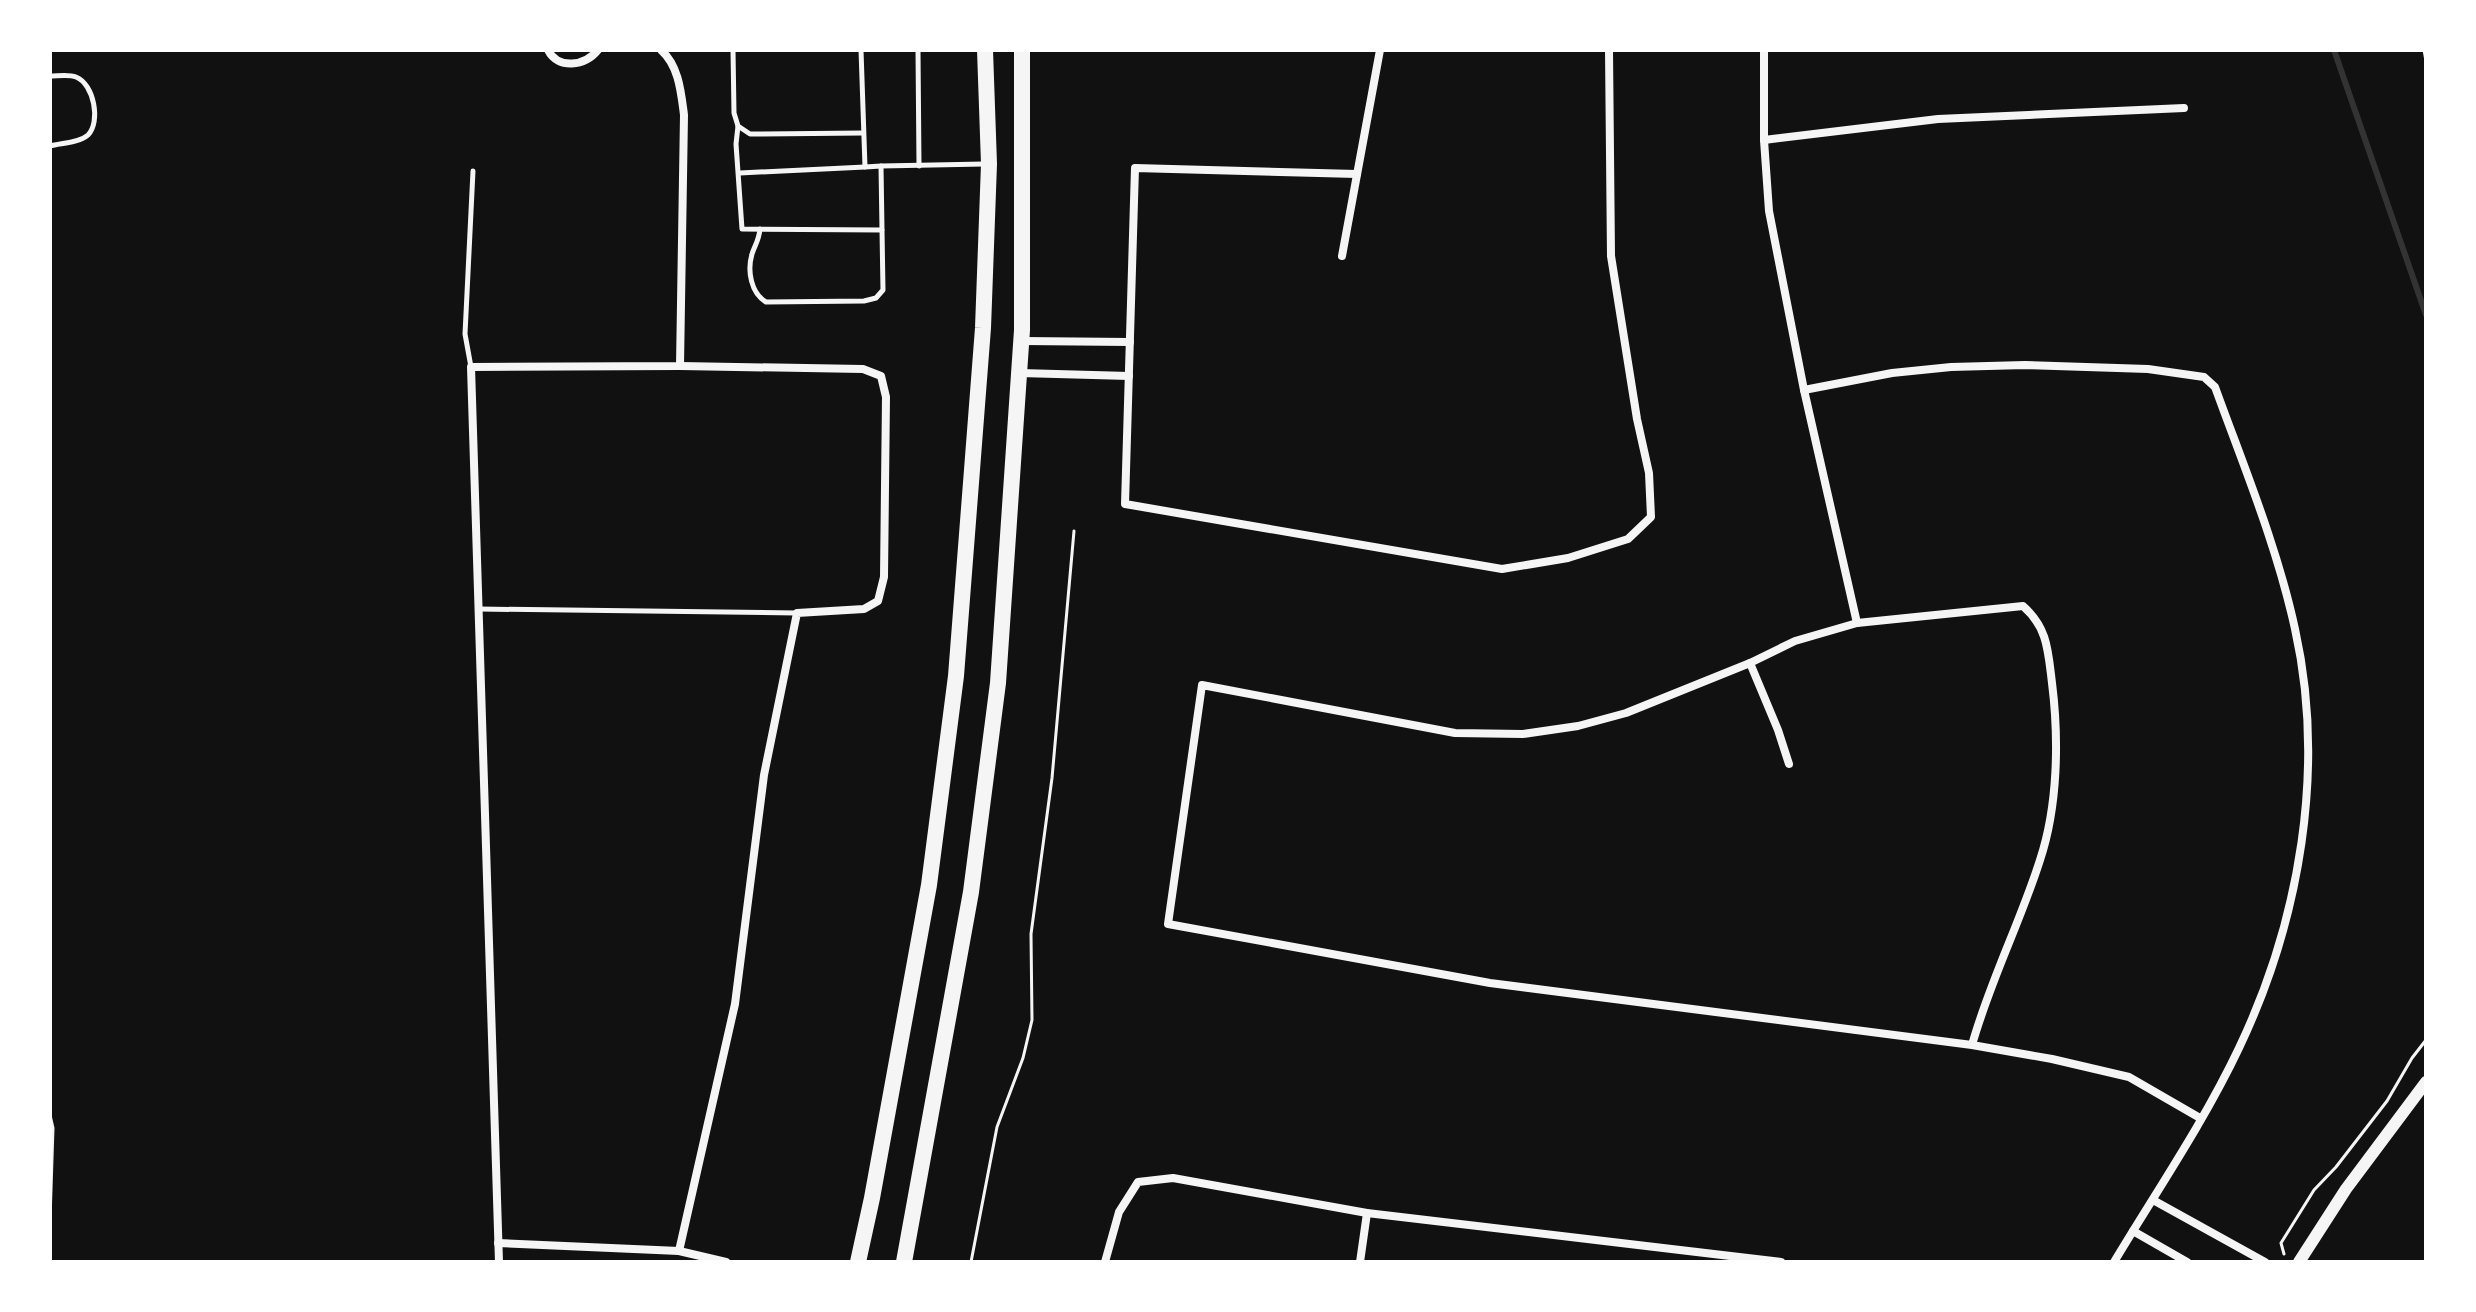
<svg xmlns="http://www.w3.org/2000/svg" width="2476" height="1312" font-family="Montserrat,sans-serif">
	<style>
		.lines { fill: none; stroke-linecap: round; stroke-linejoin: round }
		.stream { stroke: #333; stroke-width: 6 }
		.path { stroke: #f5f5f5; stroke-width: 3 }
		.service { stroke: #f5f5f5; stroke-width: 5 }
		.minor { stroke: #f5f5f5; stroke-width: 8 }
		.tertiary { stroke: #f5f5f5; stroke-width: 12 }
		.primary { stroke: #f5f5f5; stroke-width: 16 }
	</style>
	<rect width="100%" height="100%" fill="#111"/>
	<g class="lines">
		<path class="stream" d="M 2334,50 L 2426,315"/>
		<g class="path">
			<path d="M 2424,50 L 2426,61"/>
			<path d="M 50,1115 L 53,1128 L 50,1220"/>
			<path d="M 2284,1254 L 2281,1243 L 2314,1190 L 2336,1167 L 2387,1101 L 2412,1058 L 2426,1040"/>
			<path d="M 971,1262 L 997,1127 L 1023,1058 L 1032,1020 L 1031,934 L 1052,778 L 1074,531"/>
		</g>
		<g class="service">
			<path d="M 733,50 L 734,113 L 738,126 L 750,134 L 863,133"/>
			<path d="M 861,50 L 865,167 L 881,166"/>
			<path d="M 918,50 L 919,166"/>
			<path d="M 50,76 C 58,76 69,74 76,77 C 94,84 101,122 88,135 C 79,143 61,143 50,146"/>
			<path d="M 738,126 L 736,144 L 742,229 L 882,230 L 881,166 L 984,164"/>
			<path d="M 740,173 L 865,167"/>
			<path d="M 760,229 C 759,240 755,245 752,254 C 747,271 751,293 766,302 L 864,301 L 876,298 L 883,290 L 882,230"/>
			<path d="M 471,367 L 465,334 L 473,171"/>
			<path d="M 479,609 L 797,613"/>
		</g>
		<g class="minor">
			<path d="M 548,50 C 558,70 585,66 598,50"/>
			<path d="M 1764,50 L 1764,140 L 1769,211 L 1804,390 L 1857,623"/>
			<path d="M 1764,140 L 1938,119 L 2184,108"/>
			<path d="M 1357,174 L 1135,168 L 1125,504 L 1502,569 L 1568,558 L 1628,539 L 1651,517 L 1649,473 L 1637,419 L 1611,256 L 1609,50"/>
			<path d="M 1342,256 L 1380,50"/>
			<path d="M 1022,341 L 1130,342"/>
			<path d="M 1020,373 L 1129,376"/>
			<path d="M 1804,390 L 1892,373 L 1951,367 L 2025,365 L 2148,369 L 2204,377 L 2215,387 C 2244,467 2277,546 2295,629 C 2326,768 2300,920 2239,1048 C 2204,1122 2156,1192 2114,1262"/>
			<path d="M 1750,663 L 1778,730 L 1789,764"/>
			<path d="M 1972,1045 C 1990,981 2020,923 2040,860 C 2058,806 2059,739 2052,683 C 2048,651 2048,628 2023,606 L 1857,623 L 1795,641 L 1750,663 L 1626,713 L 1578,726 L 1523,734 L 1455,733 L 1202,685 L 1168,924 L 1490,983 L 1972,1045 L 2052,1059 L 2129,1077 L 2200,1118"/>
			<path d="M 2153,1200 L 2265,1262"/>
			<path d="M 2133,1231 L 2187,1262"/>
			<path d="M 498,1243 L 679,1251 L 726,1262"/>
			<path d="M 679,1251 L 735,1004 L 764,775 L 797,613 L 864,609 L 878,601 L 884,577 L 886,397 L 881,376 L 863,369 L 680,366"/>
			<path d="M 499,1262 L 471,367 L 680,366 L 684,115 C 681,92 679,66 661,50"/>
			<path d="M 1105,1262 L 1119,1212 L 1138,1182 L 1173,1178 L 1367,1213 L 1781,1262"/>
			<path d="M 1360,1262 L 1367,1213"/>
		</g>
		<path class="tertiary" d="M 2299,1262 L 2346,1189 L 2426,1082"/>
		<g class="primary">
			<path d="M 858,1262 L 872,1198 L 929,885 L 956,676 L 983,328 L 989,164 L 985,50"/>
			<path d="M 904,1262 L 971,892 L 998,683 L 1022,330 L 1022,50"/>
		</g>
	</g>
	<rect width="2476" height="1312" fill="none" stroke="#ffffff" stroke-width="104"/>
</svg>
